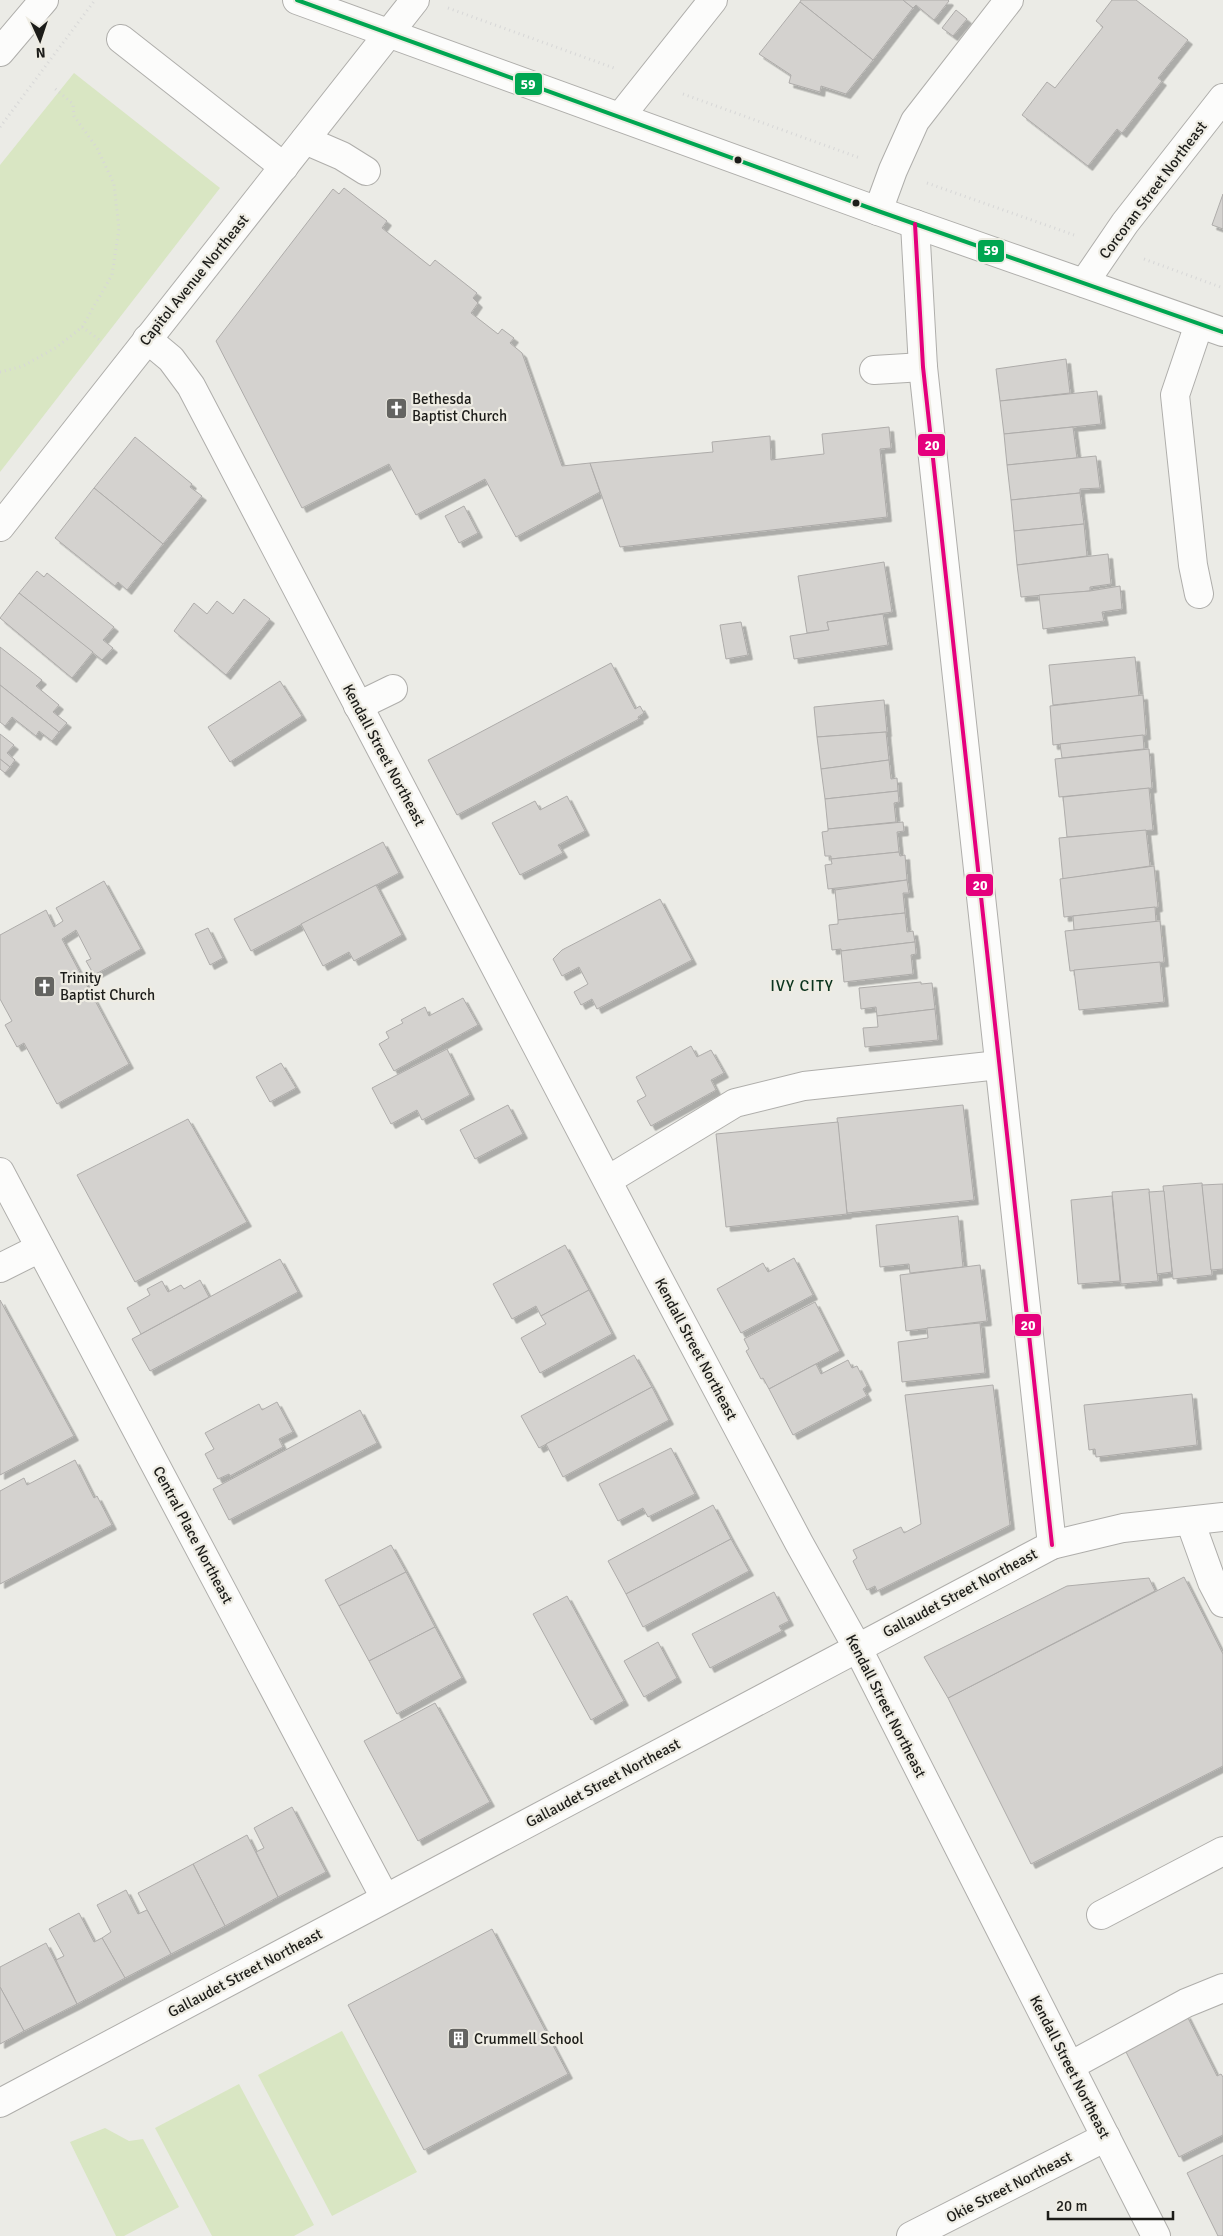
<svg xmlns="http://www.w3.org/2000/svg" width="1223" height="2236" font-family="Signika,sans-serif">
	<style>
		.green { fill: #d9e6c3 }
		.building { fill: #d4d2cf; stroke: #aeacaa; filter: url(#shadow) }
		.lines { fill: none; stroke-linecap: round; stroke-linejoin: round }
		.minor-casing { stroke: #afaeab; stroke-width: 30 }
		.major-casing { stroke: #afaeab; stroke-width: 30 }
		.path { stroke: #d7d7d7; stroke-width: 3; stroke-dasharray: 1 4; stroke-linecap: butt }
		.minor { stroke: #fcfcfb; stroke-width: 28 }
		.major { stroke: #fcfcfb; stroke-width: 28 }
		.bus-1-casing { stroke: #eeece3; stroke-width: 8 }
		.bus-2-casing { stroke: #eeece3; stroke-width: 8 }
		.bus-1 { stroke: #00a651; stroke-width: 4 }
		.bus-2 { stroke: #e5007d; stroke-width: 4 }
		.bus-dot { fill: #1c1c19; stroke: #eeece3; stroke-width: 2 }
		.labels { text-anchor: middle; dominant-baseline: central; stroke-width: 4.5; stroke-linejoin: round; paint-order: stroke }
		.street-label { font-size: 15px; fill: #1c1c19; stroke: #eeece3 }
		.poi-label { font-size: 15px; fill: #1c1c19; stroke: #eeece3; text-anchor: start }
		.neighbourhood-label { font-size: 16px; letter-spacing: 1px; fill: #0a331d; stroke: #eeece3 }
		.line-badge { stroke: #eeece3; stroke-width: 2 }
		.badge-label { font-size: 14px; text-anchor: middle; font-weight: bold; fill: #fff }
	</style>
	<defs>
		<filter id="shadow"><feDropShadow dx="4.5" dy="4.5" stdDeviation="0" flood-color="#0004"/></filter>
	</defs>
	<rect width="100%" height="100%" fill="#ebebe6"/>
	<g class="green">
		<path d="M 74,73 L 220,188 L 0,472 L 0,165 Z"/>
		<path d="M 342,2031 L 417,2172 L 332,2216 L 258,2075 Z"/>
		<path d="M 239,2084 L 314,2225 L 294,2236 L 212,2236 L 155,2128 Z"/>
		<path d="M 105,2128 L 129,2141 L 143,2139 L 179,2207 L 124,2236 L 116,2236 L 70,2142 Z"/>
	</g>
	<g class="building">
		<path d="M 801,0 L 903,0 L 913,8 L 873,60 L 800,2 Z"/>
		<path d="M 903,0 L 948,0 L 949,1 L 934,20 L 916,5 L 913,8 Z"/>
		<path d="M 1112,0 L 1136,0 L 1188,40 L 1158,78 L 1162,81 L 1122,133 L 1117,129 L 1088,166 L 1022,115 L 1047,82 L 1055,88 L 1103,27 L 1096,21 Z"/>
		<path d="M 800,2 L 873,60 L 846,94 L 821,86 L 820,92 L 789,83 L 791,75 L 759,54 Z"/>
		<path d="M 956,10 L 967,19 L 953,36 L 942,28 Z"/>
		<path d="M 344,188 L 387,221 L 382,228 L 430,266 L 435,260 L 477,293 L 473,298 L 478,303 L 471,313 L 498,334 L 502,329 L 514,338 L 510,343 L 522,353 L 562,466 L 590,463 L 600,492 L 516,537 L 485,479 L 416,515 L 389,464 L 302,508 L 216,341 L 333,189 L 339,194 Z"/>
		<path d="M 1223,194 L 1223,229 L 1212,225 Z"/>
		<path d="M 1066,359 L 1070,393 L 1000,401 L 996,369 Z"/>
		<path d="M 1097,391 L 1101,424 L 1004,434 L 1000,401 Z"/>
		<path d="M 889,427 L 891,448 L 880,449 L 887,517 L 620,547 L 590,463 L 713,452 L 712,442 L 770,436 L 771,460 L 824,454 L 822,434 Z"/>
		<path d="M 1073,427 L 1077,458 L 1007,465 L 1004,434 Z"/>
		<path d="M 135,437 L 192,484 L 190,487 L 202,496 L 163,544 L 94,488 Z"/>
		<path d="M 1096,456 L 1100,488 L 1080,489 L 1080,493 L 1011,500 L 1007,465 Z"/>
		<path d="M 94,488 L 163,544 L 127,590 L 118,582 L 115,586 L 55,538 Z"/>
		<path d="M 1080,493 L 1084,524 L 1014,531 L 1011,500 Z"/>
		<path d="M 464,506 L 478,533 L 459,543 L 445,516 Z"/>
		<path d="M 1084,524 L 1087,556 L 1017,565 L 1014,531 Z"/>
		<path d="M 1108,554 L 1111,584 L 1090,587 L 1090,591 L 1021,597 L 1017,565 Z"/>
		<path d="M 884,562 L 892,612 L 827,622 L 829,630 L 807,633 L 798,576 Z"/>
		<path d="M 37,571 L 44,577 L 47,573 L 114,627 L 103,640 L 113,648 L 102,660 L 19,593 Z"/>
		<path d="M 1120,586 L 1122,609 L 1102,612 L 1104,621 L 1043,629 L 1039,595 L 1090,591 Z"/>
		<path d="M 19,593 L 93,652 L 72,678 L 0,618 Z"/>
		<path d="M 244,599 L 270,619 L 226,675 L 174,631 L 194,603 L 207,614 L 217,601 L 233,614 Z"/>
		<path d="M 883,614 L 888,645 L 794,659 L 790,636 L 829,630 L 827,622 Z"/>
		<path d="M 741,622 L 748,655 L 726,659 L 720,625 Z"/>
		<path d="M 0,647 L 42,680 L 36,686 L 59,705 L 53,712 L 67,723 L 59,732 L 0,685 Z"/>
		<path d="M 1135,657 L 1139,696 L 1053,705 L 1049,665 Z"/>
		<path d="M 611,663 L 635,709 L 640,706 L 644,713 L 638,717 L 639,719 L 457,815 L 428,760 Z"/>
		<path d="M 280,681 L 302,716 L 230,762 L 208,727 Z"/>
		<path d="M 0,685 L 59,732 L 52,741 L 39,731 L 36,736 L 12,717 L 5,726 L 0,722 Z"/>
		<path d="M 1143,695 L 1146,735 L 1053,745 L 1050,706 Z"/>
		<path d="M 884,700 L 887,732 L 817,737 L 814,707 Z"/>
		<path d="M 886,732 L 889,760 L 821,769 L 817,737 Z"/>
		<path d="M 0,734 L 14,745 L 7,753 L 15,760 L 10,767 L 0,759 Z"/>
		<path d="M 1143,735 L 1144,749 L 1062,758 L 1060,744 Z"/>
		<path d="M 1149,749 L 1152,788 L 1059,797 L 1055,759 Z"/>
		<path d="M 0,759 L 10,767 L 5,773 L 0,769 Z"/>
		<path d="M 889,760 L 891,779 L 897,778 L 898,791 L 825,799 L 821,769 Z"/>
		<path d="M 1149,788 L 1153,830 L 1067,837 L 1063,797 Z"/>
		<path d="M 898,791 L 899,802 L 894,803 L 896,822 L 828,829 L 825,799 Z"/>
		<path d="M 567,796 L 585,831 L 558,845 L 563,853 L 520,875 L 492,823 L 535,801 L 540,810 Z"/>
		<path d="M 903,822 L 904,831 L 897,832 L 899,852 L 831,859 L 831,856 L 825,856 L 822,832 L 828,831 L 828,829 Z"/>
		<path d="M 1146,830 L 1150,866 L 1063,879 L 1059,838 Z"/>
		<path d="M 383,842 L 399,873 L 251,951 L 234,919 Z"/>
		<path d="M 899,852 L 900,856 L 905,855 L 907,880 L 828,889 L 825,865 L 832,864 L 831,859 Z"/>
		<path d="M 1154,866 L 1158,907 L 1064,917 L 1060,879 Z"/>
		<path d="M 907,880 L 909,893 L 903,893 L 905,913 L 838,920 L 835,890 Z"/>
		<path d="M 104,881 L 141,949 L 94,975 L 86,961 L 91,959 L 76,930 L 62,939 L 129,1064 L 57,1104 L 24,1043 L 17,1047 L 5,1025 L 12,1021 L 0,999 L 0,935 L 46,910 L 54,927 L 63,921 L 56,908 Z"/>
		<path d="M 376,885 L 402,935 L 354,961 L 349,952 L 323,966 L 301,924 Z"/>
		<path d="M 660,899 L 692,960 L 597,1009 L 592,999 L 581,1005 L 574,992 L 588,984 L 579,967 L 562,976 L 553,959 L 562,950 Z"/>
		<path d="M 1155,907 L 1156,922 L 1074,930 L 1073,916 Z"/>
		<path d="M 905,913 L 907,932 L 913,931 L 915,942 L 841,951 L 841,949 L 832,950 L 829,925 L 838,924 L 838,920 Z"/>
		<path d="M 1160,921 L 1164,962 L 1070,971 L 1065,931 Z"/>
		<path d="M 208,928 L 223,958 L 210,965 L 195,934 Z"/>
		<path d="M 915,942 L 916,954 L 911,955 L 913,974 L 844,982 L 841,951 Z"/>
		<path d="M 1160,962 L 1164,1002 L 1079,1010 L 1074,970 Z"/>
		<path d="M 921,982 L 921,984 L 932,983 L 935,1009 L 877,1016 L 876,1007 L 861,1009 L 859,988 Z"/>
		<path d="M 463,998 L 478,1025 L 394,1071 L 379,1044 L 389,1038 L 386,1032 L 403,1023 L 401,1020 L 425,1007 L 429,1016 Z"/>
		<path d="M 935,1009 L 938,1040 L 865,1047 L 863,1028 L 878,1027 L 877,1016 Z"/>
		<path d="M 691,1046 L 697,1057 L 711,1050 L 724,1073 L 711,1080 L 716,1090 L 651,1126 L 637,1101 L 646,1096 L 636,1077 Z"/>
		<path d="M 447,1049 L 470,1095 L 422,1120 L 417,1110 L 391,1124 L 372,1088 Z"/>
		<path d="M 281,1063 L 296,1088 L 270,1102 L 256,1077 Z"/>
		<path d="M 508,1105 L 523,1134 L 475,1159 L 460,1130 Z"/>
		<path d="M 963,1105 L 974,1200 L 847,1213 L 837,1118 Z"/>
		<path d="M 188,1119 L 247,1222 L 135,1282 L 77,1175 Z"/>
		<path d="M 838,1122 L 847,1214 L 726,1227 L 716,1134 Z"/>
		<path d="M 1202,1183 L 1212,1275 L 1173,1279 L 1163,1186 Z"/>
		<path d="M 1223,1184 L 1223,1269 L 1211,1270 L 1202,1185 Z"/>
		<path d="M 1149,1189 L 1158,1281 L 1121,1284 L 1112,1192 Z"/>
		<path d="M 1164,1191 L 1172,1272 L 1157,1274 L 1149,1192 Z"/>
		<path d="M 1112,1196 L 1120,1281 L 1078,1284 L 1071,1200 Z"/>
		<path d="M 958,1216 L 963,1267 L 910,1273 L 909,1264 L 880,1267 L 876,1225 Z"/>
		<path d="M 565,1245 L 589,1290 L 541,1316 L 536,1306 L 512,1319 L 493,1284 Z"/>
		<path d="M 794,1258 L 813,1295 L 741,1333 L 717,1289 L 763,1263 L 768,1272 Z"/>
		<path d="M 280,1259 L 298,1292 L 150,1371 L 132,1339 Z"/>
		<path d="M 980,1265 L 987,1321 L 906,1331 L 900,1275 Z"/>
		<path d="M 200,1280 L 209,1297 L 141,1334 L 127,1308 L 150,1295 L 147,1289 L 162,1281 L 168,1292 L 181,1285 L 184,1289 Z"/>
		<path d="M 589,1290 L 612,1334 L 540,1373 L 521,1338 L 546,1324 L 541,1316 Z"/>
		<path d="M 0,1300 L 74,1436 L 0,1475 Z"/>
		<path d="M 815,1302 L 840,1351 L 769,1389 L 763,1378 L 761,1379 L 746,1351 L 749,1349 L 744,1339 Z"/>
		<path d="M 980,1323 L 985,1373 L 902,1382 L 898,1342 L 928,1338 L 927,1328 Z"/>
		<path d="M 634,1355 L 652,1387 L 539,1448 L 521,1416 Z"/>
		<path d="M 848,1360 L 852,1368 L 857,1366 L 867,1386 L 863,1389 L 867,1396 L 793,1435 L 769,1389 L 816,1364 L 821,1374 Z"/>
		<path d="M 993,1385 L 1010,1525 L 877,1591 L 875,1586 L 867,1590 L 853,1561 L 857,1558 L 853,1550 L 901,1527 L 904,1533 L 921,1524 L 905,1395 Z"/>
		<path d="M 652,1387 L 669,1420 L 563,1477 L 546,1444 Z"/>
		<path d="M 1192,1394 L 1197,1445 L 1096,1457 L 1095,1449 L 1089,1450 L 1084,1405 Z"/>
		<path d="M 277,1402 L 293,1432 L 279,1439 L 283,1447 L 230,1476 L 229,1474 L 218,1479 L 205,1454 L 214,1449 L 205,1433 L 259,1404 L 262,1410 Z"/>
		<path d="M 360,1410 L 377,1443 L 229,1520 L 213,1489 Z"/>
		<path d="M 671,1448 L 695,1494 L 648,1517 L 643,1508 L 618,1521 L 599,1484 Z"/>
		<path d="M 75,1460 L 94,1498 L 97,1496 L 112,1525 L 0,1584 L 0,1491 L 24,1478 L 27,1485 Z"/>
		<path d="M 713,1505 L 731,1539 L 626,1594 L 608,1561 Z"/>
		<path d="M 731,1539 L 749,1571 L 643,1627 L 626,1594 Z"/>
		<path d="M 391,1545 L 406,1572 L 339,1606 L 325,1580 Z"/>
		<path d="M 406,1572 L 435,1627 L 369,1661 L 339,1606 Z"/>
		<path d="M 1184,1577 L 1223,1654 L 1223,1766 L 1031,1864 L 948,1698 Z"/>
		<path d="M 1149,1578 L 1155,1591 L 948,1698 L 924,1657 L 1067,1586 Z"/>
		<path d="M 774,1592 L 789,1621 L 779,1626 L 782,1631 L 710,1668 L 692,1634 Z"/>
		<path d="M 567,1596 L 624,1701 L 591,1720 L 533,1614 Z"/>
		<path d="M 435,1627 L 462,1678 L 397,1714 L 369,1661 Z"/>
		<path d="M 658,1642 L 677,1678 L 644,1697 L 624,1661 Z"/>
		<path d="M 435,1703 L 490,1802 L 418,1841 L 364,1741 Z"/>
		<path d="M 292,1807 L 326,1872 L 278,1897 L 256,1852 L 264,1848 L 254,1828 Z"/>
		<path d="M 247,1835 L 278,1897 L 225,1926 L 193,1864 Z"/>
		<path d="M 193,1864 L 225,1926 L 171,1954 L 138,1893 Z"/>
		<path d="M 126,1890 L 138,1914 L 147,1910 L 171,1954 L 125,1978 L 102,1938 L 111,1932 L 97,1905 Z"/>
		<path d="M 79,1913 L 94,1942 L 102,1938 L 125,1978 L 77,2004 L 56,1960 L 64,1956 L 49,1929 Z"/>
		<path d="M 492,1929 L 568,2074 L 424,2150 L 348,2005 Z"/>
		<path d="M 46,1943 L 77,2004 L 24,2031 L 0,1987 L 0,1967 Z"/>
		<path d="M 0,1987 L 24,2031 L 0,2044 Z"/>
		<path d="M 1186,2014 L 1217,2076 L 1221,2074 L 1223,2077 L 1223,2135 L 1179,2157 L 1123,2046 Z"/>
		<path d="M 1223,2155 L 1223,2236 L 1218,2236 L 1187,2173 Z"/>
	</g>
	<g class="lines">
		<defs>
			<g id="minor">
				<path d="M 121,39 L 284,167"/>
				<path d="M 0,52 L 44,0"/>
				<path d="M 620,117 L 713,0"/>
				<path d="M 305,140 L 342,156 L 366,171"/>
				<path d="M 878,211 L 893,170 L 915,121 L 1009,0"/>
				<path d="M 915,224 L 923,367 L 1052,1545"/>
				<path d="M 1084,283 L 1125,223 L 1223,98"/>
				<path d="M 1199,324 L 1175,395 L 1193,565 L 1199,594"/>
				<path d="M 147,339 L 171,359 L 191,386 L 654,1270 L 799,1543 L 857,1647 L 1156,2236"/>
				<path d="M 874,370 L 923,367"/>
				<path d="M 0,527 L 415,0"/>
				<path d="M 358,706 L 393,689"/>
				<path d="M 0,1172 L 385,1898"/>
				<path d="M 608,1180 L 735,1103 L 804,1086 L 999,1065"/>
				<path d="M 0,1268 L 40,1248"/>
				<path d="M 1190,1521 L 1212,1582 L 1223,1603"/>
				<path d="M 1101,1915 L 1223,1851"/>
				<path d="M 1070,2066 L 1186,2003 L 1223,1988"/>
				<path d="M 0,2103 L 1052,1545 L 1123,1528 L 1223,1517"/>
				<path d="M 911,2236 L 1106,2137"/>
			</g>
			<path id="major" d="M 297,0 L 878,211 L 1223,332"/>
		</defs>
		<use href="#minor" class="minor-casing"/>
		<use href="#major" class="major-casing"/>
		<g class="path">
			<path d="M 448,8 L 614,68"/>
			<path d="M 683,94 L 860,158"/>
			<path d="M 0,127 L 95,0"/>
			<path d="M 927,183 L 1074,235"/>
			<path d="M 1144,259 L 1223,288"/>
			<path d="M 82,327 L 101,341"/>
			<path d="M 0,372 L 23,366 L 57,347 L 82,327 L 112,275 L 119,229 L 114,184 L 97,148 L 74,116 L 73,104 L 53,87"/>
		</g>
		<use href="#minor" class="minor"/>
		<use href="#major" class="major"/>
		<defs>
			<path id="bus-1" d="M 297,0 L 878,211 L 1223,332"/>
			<path id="bus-2" d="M 915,224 L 923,367 L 1052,1545"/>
		</defs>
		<use href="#bus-1" class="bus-1-casing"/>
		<use href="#bus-2" class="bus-2-casing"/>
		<use href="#bus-1" class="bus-1"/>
		<use href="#bus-2" class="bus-2"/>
	</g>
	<defs>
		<symbol id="church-square" viewBox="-11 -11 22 22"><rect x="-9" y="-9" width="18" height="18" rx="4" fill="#646461" stroke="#eeece3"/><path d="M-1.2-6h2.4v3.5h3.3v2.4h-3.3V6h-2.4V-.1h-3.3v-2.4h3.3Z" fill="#fff"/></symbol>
		<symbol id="building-square" viewBox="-11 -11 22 22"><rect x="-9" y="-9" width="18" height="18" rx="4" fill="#646461" stroke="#eeece3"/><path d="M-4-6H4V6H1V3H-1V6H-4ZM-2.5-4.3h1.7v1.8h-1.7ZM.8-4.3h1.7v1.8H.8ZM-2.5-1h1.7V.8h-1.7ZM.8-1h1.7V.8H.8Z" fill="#fff"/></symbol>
	</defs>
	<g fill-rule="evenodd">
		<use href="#church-square" x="384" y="396" width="25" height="25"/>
		<use href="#church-square" x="32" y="974" width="25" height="25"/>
		<use href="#building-square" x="446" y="2026" width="25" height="25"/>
	</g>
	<g class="bus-dot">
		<circle cx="738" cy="160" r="4.5"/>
		<circle cx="856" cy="203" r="4.5"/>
	</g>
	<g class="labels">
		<g class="street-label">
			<text transform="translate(1153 190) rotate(-53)">Corcoran Street Northeast</text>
			<text transform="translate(194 280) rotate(-51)">Capitol Avenue Northeast</text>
			<text transform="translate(384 755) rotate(62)">Kendall Street Northeast</text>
			<text transform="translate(696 1349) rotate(62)">Kendall Street Northeast</text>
			<text transform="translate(193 1535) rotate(62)">Central Place Northeast</text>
			<text transform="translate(960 1593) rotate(-28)">Gallaudet Street Northeast</text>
			<text transform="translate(886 1706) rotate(63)">Kendall Street Northeast</text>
			<text transform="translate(603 1783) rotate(-28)">Gallaudet Street Northeast</text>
			<text transform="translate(245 1973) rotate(-28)">Gallaudet Street Northeast</text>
			<text transform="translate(1070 2067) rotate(63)">Kendall Street Northeast</text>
			<text transform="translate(1009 2187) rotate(-27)">Okie Street Northeast</text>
		</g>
		<g class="poi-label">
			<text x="412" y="399">Bethesda<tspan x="412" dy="17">Baptist Church</tspan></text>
			<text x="60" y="978">Trinity<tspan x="60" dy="17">Baptist Church</tspan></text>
			<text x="474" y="2039">Crummell School</text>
		</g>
		<g class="neighbourhood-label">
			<text x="802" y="986">IVY CITY</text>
		</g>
	</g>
	<g class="line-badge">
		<rect x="514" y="72" width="29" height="24" rx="5" fill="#00a651"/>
		<rect x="977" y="239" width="28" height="24" rx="5" fill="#00a651"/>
		<rect x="917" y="433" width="29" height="24" rx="5" fill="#e5007d"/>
		<rect x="965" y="873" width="29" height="24" rx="5" fill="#e5007d"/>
		<rect x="1014" y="1313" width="28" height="24" rx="5" fill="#e5007d"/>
	</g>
	<g class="badge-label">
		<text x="528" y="89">59</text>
		<text x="991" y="255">59</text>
		<text x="932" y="450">20</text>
		<text x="980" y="890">20</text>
		<text x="1028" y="1330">20</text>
	</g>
	<g transform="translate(40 40) rotate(177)" stroke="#eeece3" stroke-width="4" paint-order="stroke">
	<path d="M0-4L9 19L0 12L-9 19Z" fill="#1c1c19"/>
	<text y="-8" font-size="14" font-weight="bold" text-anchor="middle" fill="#1c1c19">N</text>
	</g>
	<path d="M1048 2211v8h125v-8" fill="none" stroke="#1c1c19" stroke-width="2.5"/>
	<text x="1056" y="2211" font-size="15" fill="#1c1c19" stroke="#eeece3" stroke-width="4" paint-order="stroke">20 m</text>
</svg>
